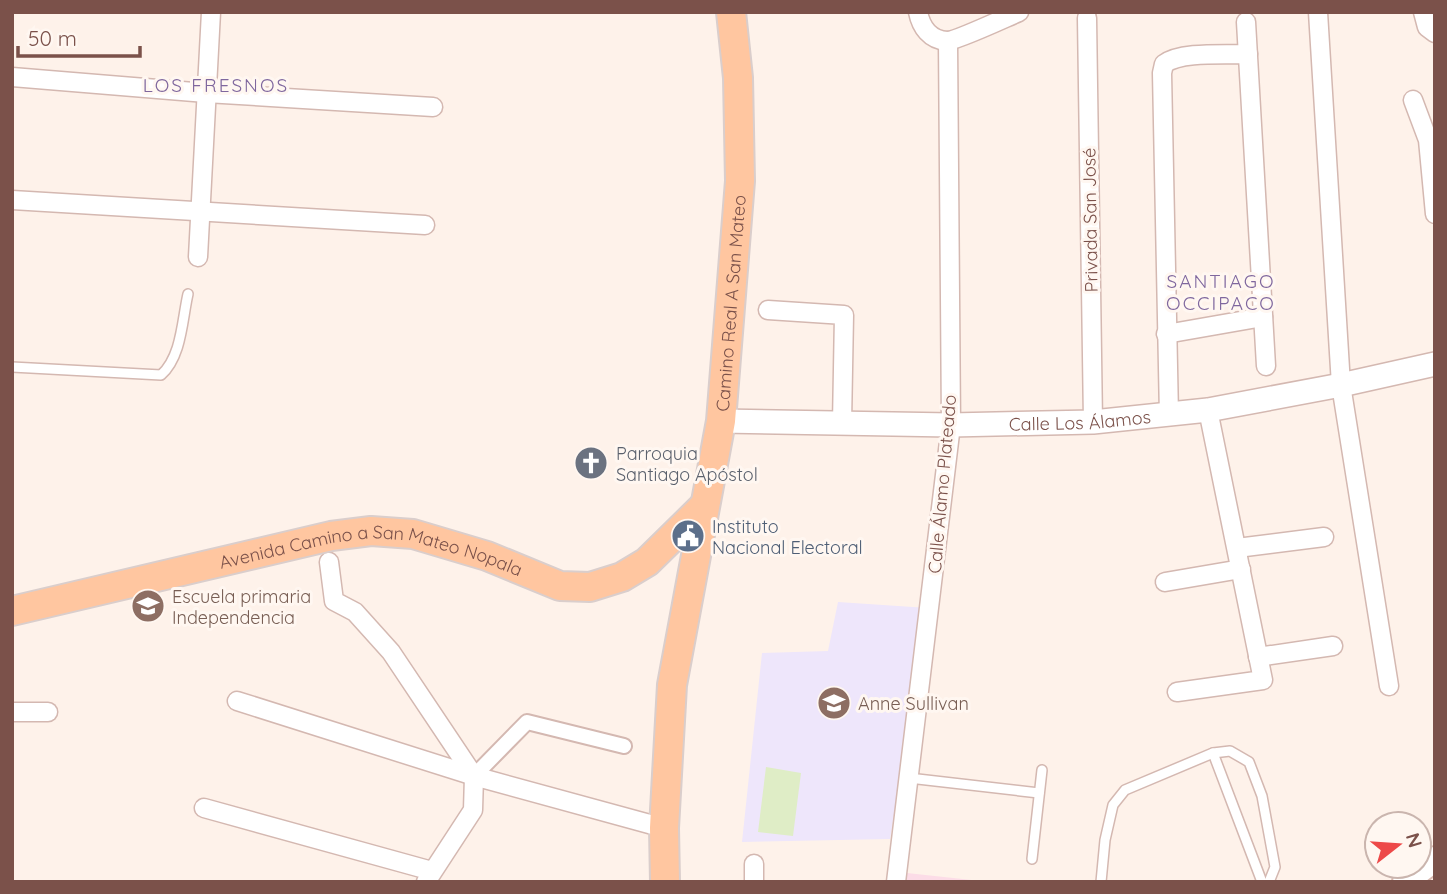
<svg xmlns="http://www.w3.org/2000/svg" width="1447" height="894" font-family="Quicksand,sans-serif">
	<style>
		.education { fill: #eee6fb }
		.medical { fill: #fcdce7 }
		.green { fill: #dfedc6 }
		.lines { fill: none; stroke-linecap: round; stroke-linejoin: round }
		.service-casing { stroke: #d4b8b1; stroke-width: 12 }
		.pedestrian-casing { stroke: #d4b8b1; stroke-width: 18 }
		.minor-casing { stroke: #d4b8b1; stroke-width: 21 }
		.tertiary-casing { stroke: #d4b8b1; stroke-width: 26 }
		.secondary-casing { stroke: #d9b9b0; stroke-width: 28 }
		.primary-casing { stroke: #dacecc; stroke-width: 32 }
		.service { stroke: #fff; stroke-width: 9 }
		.pedestrian { stroke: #fff; stroke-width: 14 }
		.minor { stroke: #fff; stroke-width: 18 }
		.tertiary { stroke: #fff; stroke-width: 23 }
		.secondary { stroke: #fff; stroke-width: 24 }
		.primary { stroke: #ffc6a0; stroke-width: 28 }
		.labels { text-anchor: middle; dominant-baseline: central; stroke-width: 6; stroke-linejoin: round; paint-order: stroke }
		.street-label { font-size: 18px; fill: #7b514a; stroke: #fff7f1 }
		.worship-label { font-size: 18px; fill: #5b616d; stroke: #fff7f1; text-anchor: start }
		.service-label { font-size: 18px; fill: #4e5e75; stroke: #fff7f1; text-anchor: start }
		.education-label { font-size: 18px; fill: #785e54; stroke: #fff7f1; text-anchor: start }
		.neighbourhood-label { font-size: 19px; letter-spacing: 2px; fill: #7f679e; stroke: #fff7f1 }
	</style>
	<rect width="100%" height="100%" fill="#fef2ea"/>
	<path class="education" d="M 838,602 L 928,608 L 890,839 L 742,842 L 762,653 L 828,651 Z"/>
	<path class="medical" d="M 907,873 L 990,882 L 905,882 Z"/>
	<path class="green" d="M 766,767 L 801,773 L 793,836 L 758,832 Z"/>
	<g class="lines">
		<defs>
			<g id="service">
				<path d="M 12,367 L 161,375 C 182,356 182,320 188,294"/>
				<path d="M 1213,753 L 1262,882"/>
				<path d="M 909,778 L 1039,793"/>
				<path d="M 1032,859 L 1042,770"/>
				<path d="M 1101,882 L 1105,840 L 1113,805 L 1125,790 L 1213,753 L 1230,751 L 1249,762 L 1262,796 L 1275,867 L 1269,882"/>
			</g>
			<path id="pedestrian" d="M 474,776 L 527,722 L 624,746"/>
			<g id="minor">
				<path d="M 918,12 C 921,27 930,40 947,41 C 956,41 1007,17 1019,12"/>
				<path d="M 1318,12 L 1341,385 L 1389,686"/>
				<path d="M 1423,12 L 1427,27 L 1435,33"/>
				<path d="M 1087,18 L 1093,422"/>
				<path d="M 1246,22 L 1266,366"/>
				<path d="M 12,77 L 206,93 L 433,107"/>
				<path d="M 1413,100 L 1428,140 L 1435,214"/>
				<path d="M 12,200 L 425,225"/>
				<path d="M 198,257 L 211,12"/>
				<path d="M 768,310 L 844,315 L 842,423"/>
				<path d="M 1166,334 L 1263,317"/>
				<path d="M 1169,416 L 1162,73 L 1164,64 C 1181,51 1226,55 1248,54"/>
				<path d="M 1237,548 L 1324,537"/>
				<path d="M 329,562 L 334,601 L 355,612 L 391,652 L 474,776 L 473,810 L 426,882"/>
				<path d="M 1165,582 L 1241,569"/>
				<path d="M 1258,657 L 1333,646"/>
				<path d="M 1177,692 L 1263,680 L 1208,410"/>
				<path d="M 237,701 L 474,776 L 664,828"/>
				<path d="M 12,712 L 48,712"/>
				<path d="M 204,808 L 432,871"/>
				<path d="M 754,882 L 754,864"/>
				<path d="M 896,882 L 951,425 L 948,41"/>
			</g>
			<g id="tertiary">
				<path id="s1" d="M 721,421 L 951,425 L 1093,422 L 1208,410 L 1341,385 L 1435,364"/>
			</g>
			<path id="secondary" d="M 1405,882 L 1435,859"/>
			<g id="primary">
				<path id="s2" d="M 12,611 L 331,536 L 371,531 L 413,534 L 487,556 L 560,586 L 590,587 L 622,577 L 647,562 L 703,507"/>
				<path id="s3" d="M 665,882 L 664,828 L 672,685 L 721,421 L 740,181 L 738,78 L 731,12"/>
			</g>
		</defs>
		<use href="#service" class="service-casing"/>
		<use href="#pedestrian" class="pedestrian-casing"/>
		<use href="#minor" class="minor-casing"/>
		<use href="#tertiary" class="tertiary-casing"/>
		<use href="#secondary" class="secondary-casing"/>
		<use href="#primary" class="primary-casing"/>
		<use href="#service" class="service"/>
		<use href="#pedestrian" class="pedestrian"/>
		<use href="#minor" class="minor"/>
		<use href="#tertiary" class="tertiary"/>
		<use href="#secondary" class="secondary"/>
		<use href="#primary" class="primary"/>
	</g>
	<defs>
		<symbol id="church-disc" viewBox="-11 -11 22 22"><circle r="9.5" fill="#6b7280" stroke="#fff7f1"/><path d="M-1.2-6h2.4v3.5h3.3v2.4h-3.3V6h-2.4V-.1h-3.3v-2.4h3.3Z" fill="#fff"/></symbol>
		<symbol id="civic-disc" viewBox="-11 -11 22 22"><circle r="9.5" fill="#5c6f8a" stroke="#fff7f1"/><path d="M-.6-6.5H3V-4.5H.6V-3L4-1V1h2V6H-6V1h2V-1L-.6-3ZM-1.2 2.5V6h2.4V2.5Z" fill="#fff"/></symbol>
		<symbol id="school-disc" viewBox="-11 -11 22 22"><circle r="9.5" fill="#8d6e63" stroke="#fff7f1"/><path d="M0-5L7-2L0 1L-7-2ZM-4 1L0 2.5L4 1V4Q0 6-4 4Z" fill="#fff"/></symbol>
	</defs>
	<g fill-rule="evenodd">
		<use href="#church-disc" x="572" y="444" width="38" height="38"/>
		<use href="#civic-disc" x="669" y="517" width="38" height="38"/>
		<use href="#school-disc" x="129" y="587" width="38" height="38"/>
		<use href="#school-disc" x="815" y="684" width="38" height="38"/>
	</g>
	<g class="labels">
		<g class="street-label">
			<text transform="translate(1090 220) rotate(-91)">Privada San José</text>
			<text stroke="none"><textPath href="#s3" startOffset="584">Camino Real A San Mateo</textPath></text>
			<text stroke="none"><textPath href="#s1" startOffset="359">Calle Los Álamos</textPath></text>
			<text transform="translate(942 484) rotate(-85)">Calle Álamo Plateado</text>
			<text stroke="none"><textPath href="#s2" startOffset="369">Avenida Camino a San Mateo Nopala</textPath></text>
		</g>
		<g class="worship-label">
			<text x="616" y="453">Parroquia<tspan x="616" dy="21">Santiago Apóstol</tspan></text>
		</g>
		<g class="service-label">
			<text x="712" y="526">Instituto<tspan x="712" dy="21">Nacional Electoral</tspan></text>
		</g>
		<g class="education-label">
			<text x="172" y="596">Escuela primaria<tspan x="172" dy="21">Independencia</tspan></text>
			<text x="858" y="703">Anne Sullivan</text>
		</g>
		<g class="neighbourhood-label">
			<text x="216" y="85">LOS FRESNOS</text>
			<text x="1221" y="281">SANTIAGO<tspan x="1221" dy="22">OCCIPACO</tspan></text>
		</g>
	</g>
	<rect width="1447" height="894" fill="none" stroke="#7b514a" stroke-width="28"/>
	<g transform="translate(1398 845) rotate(73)"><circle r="33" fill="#fff7f1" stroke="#cab5ae" stroke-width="2"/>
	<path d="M0-5L12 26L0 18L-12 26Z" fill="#ed4949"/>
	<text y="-10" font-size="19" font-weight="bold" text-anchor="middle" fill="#7b514a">N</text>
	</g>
	<path d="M18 46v10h122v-10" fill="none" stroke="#7b514a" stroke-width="3.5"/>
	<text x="28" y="46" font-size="21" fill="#7b514a" stroke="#fff7f1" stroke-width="5" paint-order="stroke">50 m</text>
</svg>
